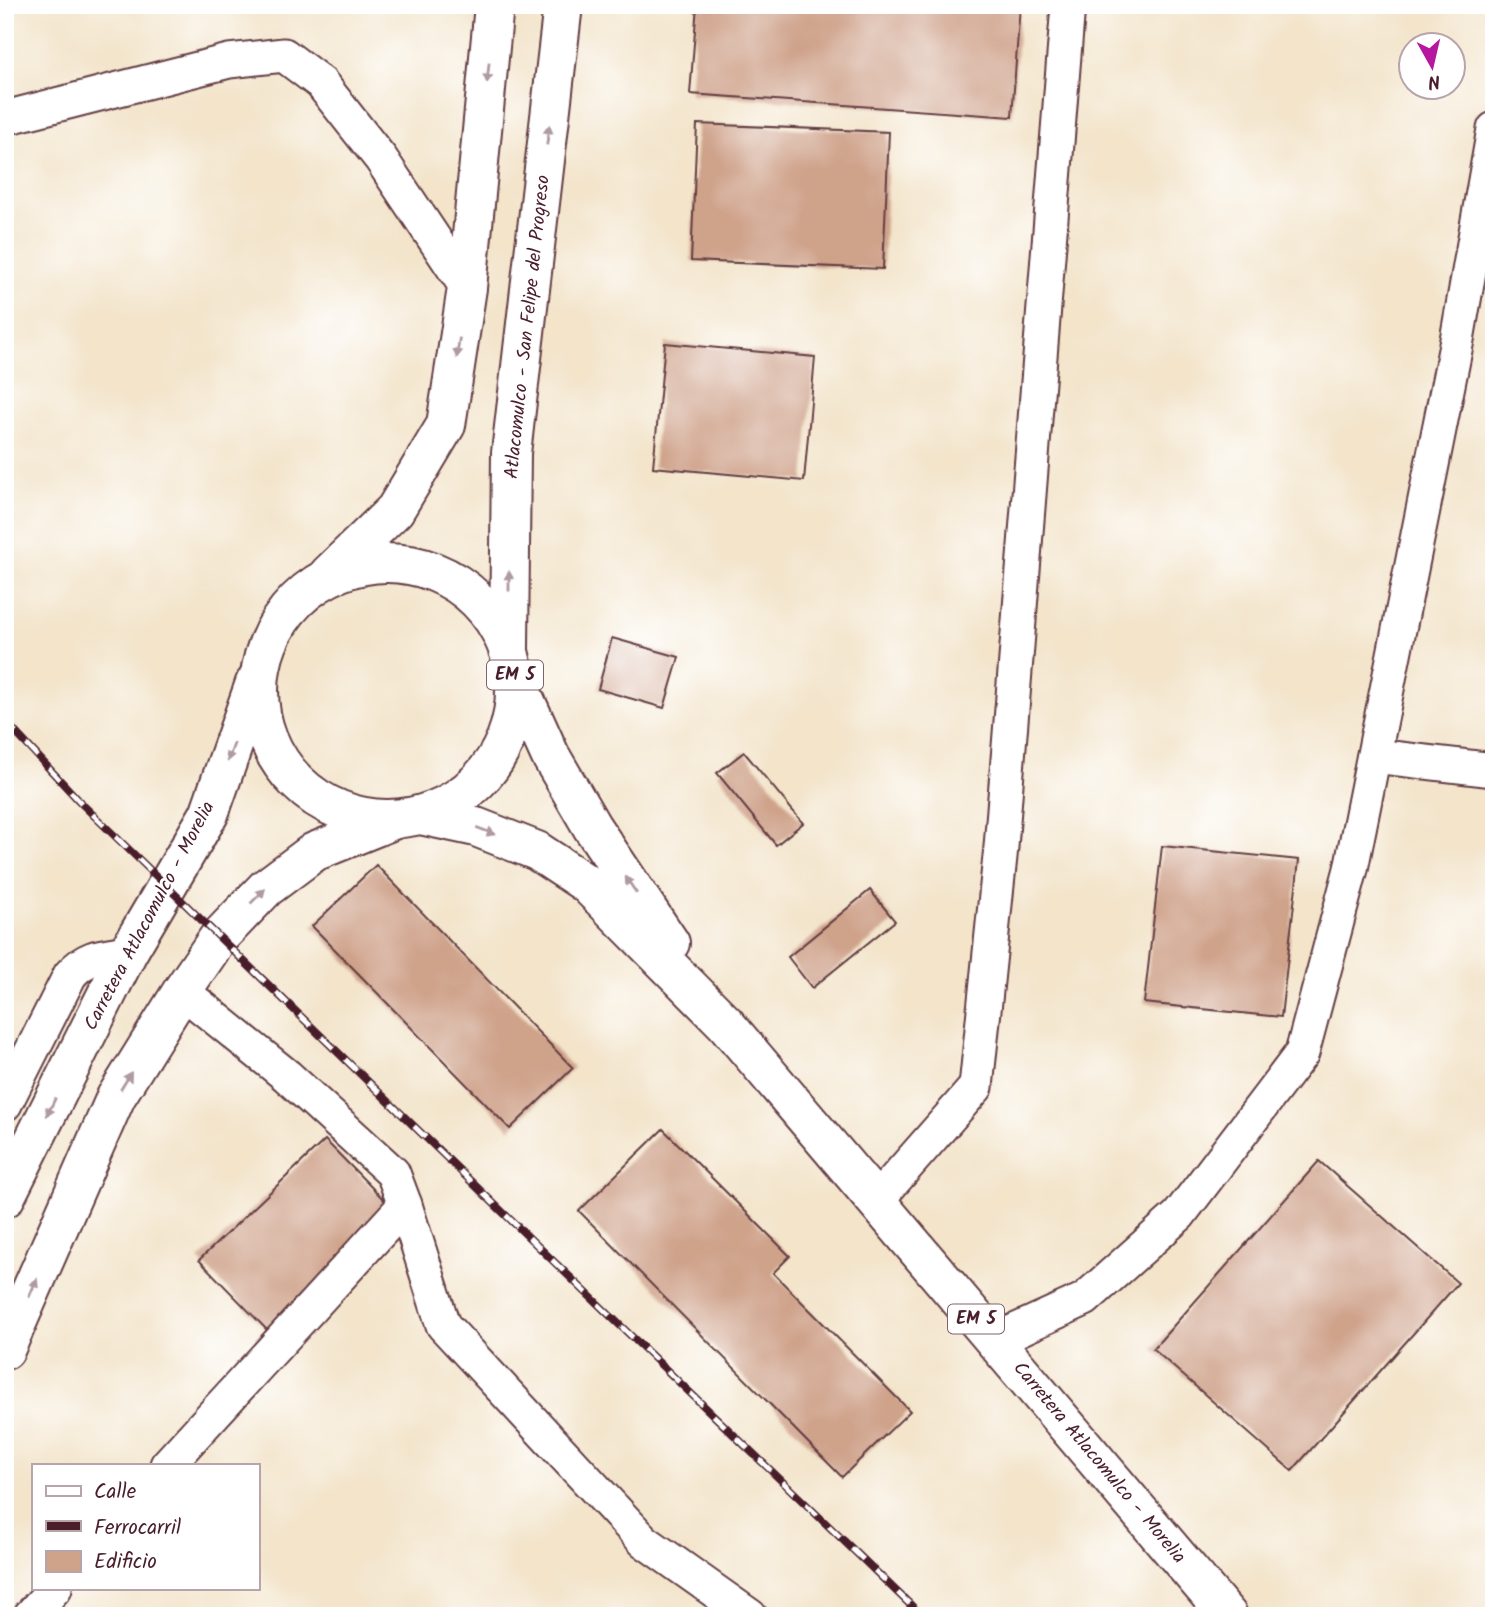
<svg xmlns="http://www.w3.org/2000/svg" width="1499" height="1621" font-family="Kalam,sans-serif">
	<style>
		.building { fill: #cfa28a }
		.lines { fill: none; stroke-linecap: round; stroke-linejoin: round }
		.minor-casing { stroke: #633d43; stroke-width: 37 }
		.major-casing { stroke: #633d43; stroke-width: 42 }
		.minor { stroke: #fff; stroke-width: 33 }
		.major { stroke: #fff; stroke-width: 38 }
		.rail-casing { stroke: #4a1f2b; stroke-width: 8 }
		.rail { stroke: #fff; stroke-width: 5; stroke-dasharray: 16; stroke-linecap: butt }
		.oneway { fill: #ae9aa0 }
		.labels { text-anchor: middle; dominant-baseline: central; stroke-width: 6; stroke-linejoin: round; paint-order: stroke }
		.shield { fill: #fff; stroke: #80626b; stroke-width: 2 }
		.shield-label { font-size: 18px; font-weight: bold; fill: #4a1f2b }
		.street-label { font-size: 19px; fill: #4a1f2b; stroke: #fff }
	</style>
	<rect width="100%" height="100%" fill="#fff"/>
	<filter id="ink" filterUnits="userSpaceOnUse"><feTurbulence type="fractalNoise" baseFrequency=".0143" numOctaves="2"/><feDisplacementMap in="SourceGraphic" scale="14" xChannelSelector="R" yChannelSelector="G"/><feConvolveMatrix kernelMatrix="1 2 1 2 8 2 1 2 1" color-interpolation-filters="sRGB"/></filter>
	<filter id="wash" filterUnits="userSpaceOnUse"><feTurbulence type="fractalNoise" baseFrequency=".00686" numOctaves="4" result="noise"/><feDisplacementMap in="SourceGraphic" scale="28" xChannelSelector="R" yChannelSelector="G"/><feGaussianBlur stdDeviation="1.57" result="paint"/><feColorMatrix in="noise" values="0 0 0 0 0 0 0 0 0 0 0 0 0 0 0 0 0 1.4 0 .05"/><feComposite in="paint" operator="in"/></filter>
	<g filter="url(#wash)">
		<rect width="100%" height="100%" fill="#f3e4ca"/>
		<g id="blocks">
			<g class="building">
				<path d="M 697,5 L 1020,5 L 1012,117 L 690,94 Z"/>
				<path d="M 697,124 L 889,132 L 883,269 L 691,261 Z"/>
				<path d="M 665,343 L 815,357 L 804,481 L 653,467 Z"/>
				<path d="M 612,638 L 679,657 L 664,708 L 598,689 Z"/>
				<path d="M 744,752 L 803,823 L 776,845 L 717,773 Z"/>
				<path d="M 1162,846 L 1299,860 L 1281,1017 L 1144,1003 Z"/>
				<path d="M 376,865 L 573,1068 L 510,1129 L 312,926 Z"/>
				<path d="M 870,890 L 895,921 L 812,988 L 788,957 Z"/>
				<path d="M 663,1129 L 790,1256 L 773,1273 L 910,1411 L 842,1477 L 579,1211 Z"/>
				<path d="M 325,1140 L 394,1210 L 268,1331 L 199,1260 Z"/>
				<path d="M 1319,1161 L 1458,1283 L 1292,1471 L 1153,1349 Z"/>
			</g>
		</g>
	</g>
	<g filter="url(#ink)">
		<use href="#blocks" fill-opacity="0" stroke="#633d43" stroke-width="2"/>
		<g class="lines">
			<defs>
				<g id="minor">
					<path d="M 5,118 L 229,61 L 284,55 L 321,83 L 381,159 L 467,288"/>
					<path d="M 1374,756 L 1494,770"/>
					<path d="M 182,991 L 287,1076 L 393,1173 L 405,1205 L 443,1325 L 644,1541 L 750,1616"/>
					<path d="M 5,1104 L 70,975 C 87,955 103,956 128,952"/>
					<path d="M 876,1201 L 976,1087 L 1001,847 L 1068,5"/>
					<path d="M 995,1340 L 1085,1299 L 1179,1215 L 1302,1053 L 1351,869 L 1457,340 L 1494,129"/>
					<path d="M 167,1465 L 405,1205"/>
					<path d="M 30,1616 L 55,1588"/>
				</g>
				<g id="major">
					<circle cx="387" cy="691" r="128"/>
					<path d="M 329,574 L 395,510 L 446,425 L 467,288 L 494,5"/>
					<path d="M 509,647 L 511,453 L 563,5"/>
					<path d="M 517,682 L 550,755 L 592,827 L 670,943"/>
					<path d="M 420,815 L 476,827 L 537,851 L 587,884 L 725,1023 L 1228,1616"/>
					<path d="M 5,1198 L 128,952 L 209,814 L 255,683"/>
					<path d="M 5,1350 L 116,1097 L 182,991 L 219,937 L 266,888 L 314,852 L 393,820"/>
				</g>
			</defs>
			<use href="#minor" class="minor-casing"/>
			<use href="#major" class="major-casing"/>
			<use href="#minor" class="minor"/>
			<use href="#major" class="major"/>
			<defs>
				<path id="rail" d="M 5,721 L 83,805 L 519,1228 L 922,1616"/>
			</defs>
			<use href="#rail" class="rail-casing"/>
			<use href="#rail" class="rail"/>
		</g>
		<defs><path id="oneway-solid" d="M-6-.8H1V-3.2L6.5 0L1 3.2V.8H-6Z" transform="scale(1.75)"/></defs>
		<g class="oneway">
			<use href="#oneway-solid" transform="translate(488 73) rotate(96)"/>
			<use href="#oneway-solid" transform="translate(548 135) rotate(-83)"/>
			<use href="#oneway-solid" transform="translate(458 348) rotate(98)"/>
			<use href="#oneway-solid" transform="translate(509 581) rotate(-90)"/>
			<use href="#oneway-solid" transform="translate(231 752) rotate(110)"/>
			<use href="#oneway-solid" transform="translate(486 831) rotate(21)"/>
			<use href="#oneway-solid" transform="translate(631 885) rotate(-124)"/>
			<use href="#oneway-solid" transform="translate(258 896) rotate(-45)"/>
			<use href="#oneway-solid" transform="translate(126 1081) rotate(-58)"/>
			<use href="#oneway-solid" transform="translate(51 1107) rotate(116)"/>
			<use href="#oneway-solid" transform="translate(33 1288) rotate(-66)"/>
		</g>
	</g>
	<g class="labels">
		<g class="shield">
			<rect x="487" y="660.5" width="56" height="29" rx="5"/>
			<rect x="948" y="1304.5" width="56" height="29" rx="5"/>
		</g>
		<g class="shield-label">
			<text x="515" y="675">EM 5</text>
			<text x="976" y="1319">EM 5</text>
		</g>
		<g class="street-label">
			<text transform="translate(528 327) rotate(-84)">Atlacomulco - San Felipe del Progreso</text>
			<text transform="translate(150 916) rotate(-62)">Carretera Atlacomulco - Morelia</text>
			<text transform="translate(1099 1463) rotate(50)">Carretera Atlacomulco - Morelia</text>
		</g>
	</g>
	<rect width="1499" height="1621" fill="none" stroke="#fff" stroke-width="28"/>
	<rect x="32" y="1464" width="228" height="126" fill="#ffffff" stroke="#b7a5aa" stroke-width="2"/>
	<rect x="46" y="1486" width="35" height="10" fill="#ffffff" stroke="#b7a5aa" stroke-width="2"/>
	<text x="94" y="1498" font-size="21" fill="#4a1f2b">Calle</text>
	<rect x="46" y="1521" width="35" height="10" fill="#4a1f2b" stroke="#b7a5aa" stroke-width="2"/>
	<text x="94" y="1534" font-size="21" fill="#4a1f2b">Ferrocarril</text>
	<rect x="46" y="1551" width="35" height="21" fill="#cfa28a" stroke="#b7a5aa" stroke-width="2"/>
	<text x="94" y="1568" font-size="21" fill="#4a1f2b">Edificio</text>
	<g transform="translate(1432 66) rotate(172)"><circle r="33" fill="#ffffff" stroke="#b7a5aa" stroke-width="2"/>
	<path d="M0-5L12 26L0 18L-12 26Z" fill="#b5179e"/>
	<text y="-10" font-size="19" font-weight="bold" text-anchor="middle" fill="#4a1f2b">N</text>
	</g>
</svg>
